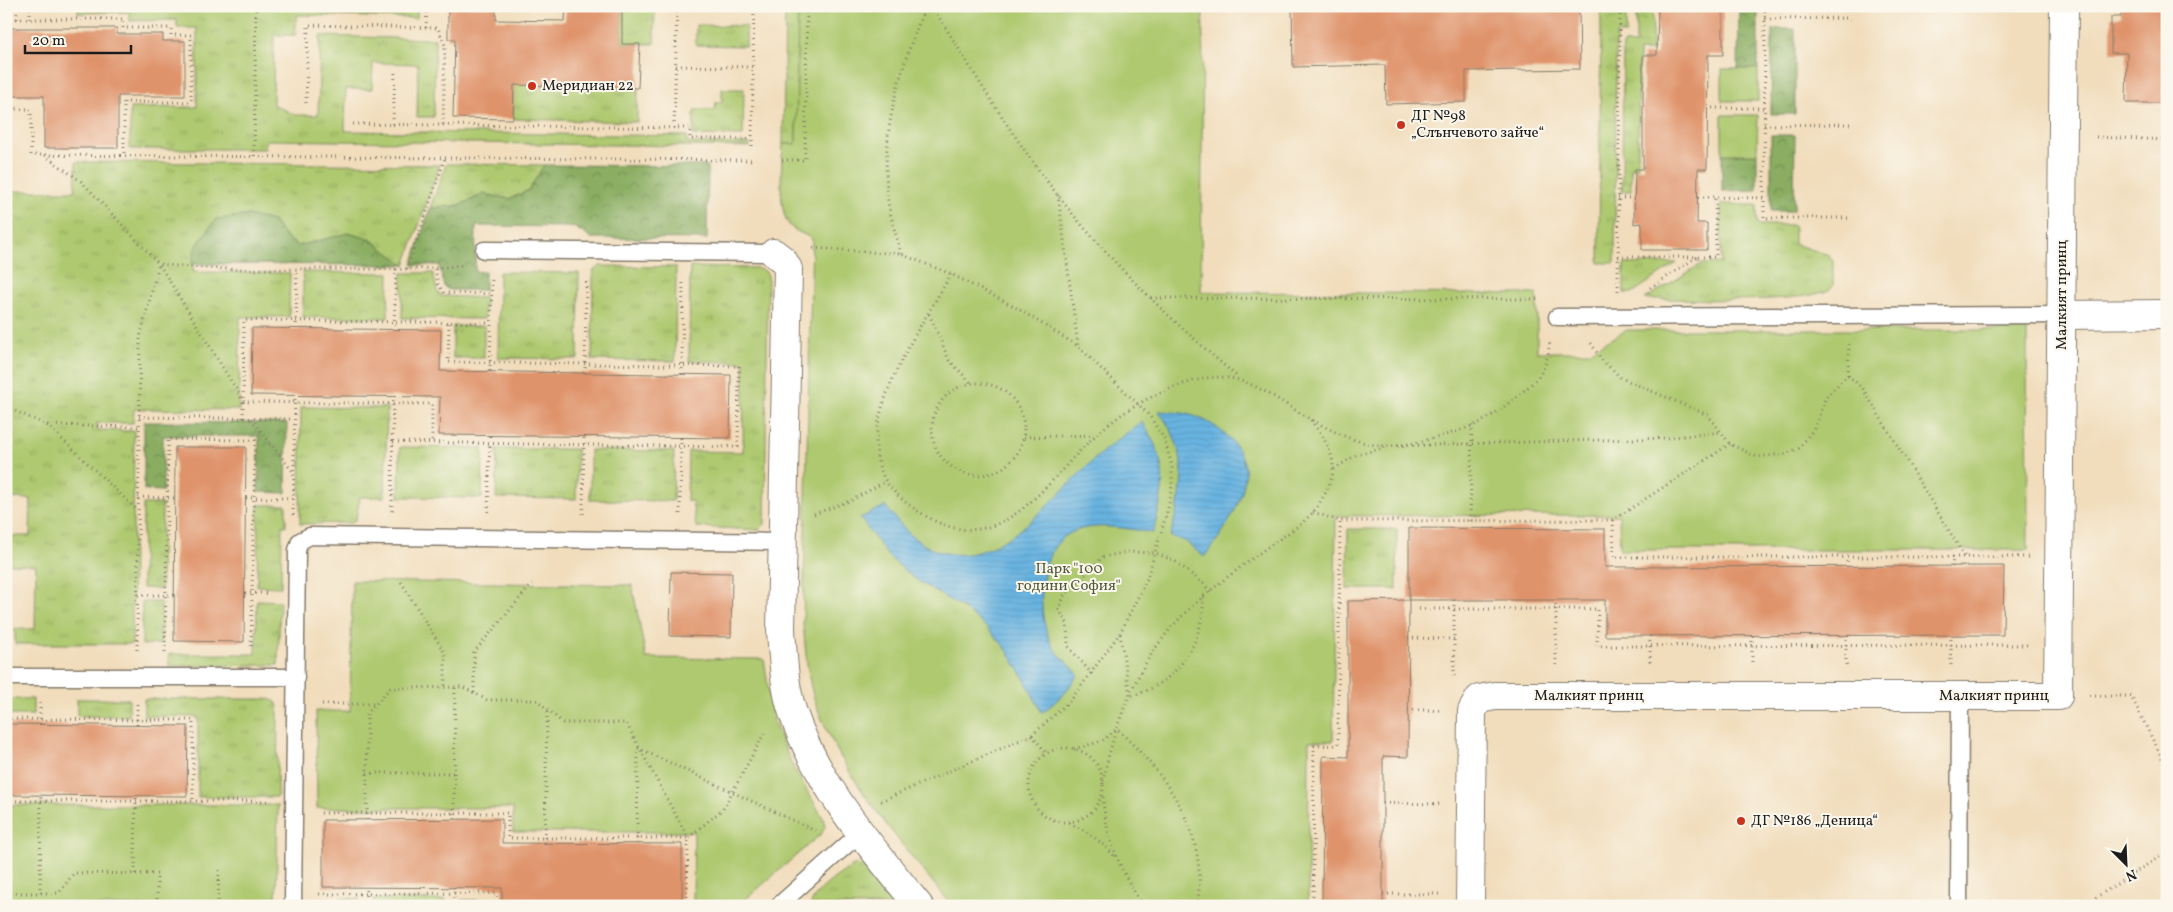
<svg xmlns="http://www.w3.org/2000/svg" width="2173" height="912" font-family="Vollkorn,serif">
	<style>
		.grass { fill: url(#grass-tufts); stroke: #657246 }
		.forest { fill: url(#forest-crowns); stroke: #53643f }
		.green { fill: #aec96f; stroke: #657246 }
		.water { fill: url(#water-rules); stroke: #42687e }
		.building { fill: #df936a }
		.lines { fill: none; stroke-linecap: round; stroke-linejoin: round }
		.lane-casing { stroke: #867c6c; stroke-width: 19 }
		.street-casing { stroke: #867c6c; stroke-width: 30 }
		.path { stroke: #867c6c; stroke-width: 3; stroke-dasharray: 1 4; stroke-linecap: butt }
		.lane { stroke: #fff; stroke-width: 16 }
		.street { stroke: #fff; stroke-width: 28 }
		.poi-dot { fill: #c8321e; stroke: #fbf7ec; stroke-width: 2 }
		.labels { text-anchor: middle; dominant-baseline: central; stroke-width: 4; stroke-linejoin: round; paint-order: stroke }
		.poi-label { font-size: 15px; fill: #1c1c1c; stroke: #fbf7ec; text-anchor: start }
		.street-label { font-size: 15px; fill: #1c1c1c; stroke: #fbf7ec }
		.park-label { font-size: 15px; fill: #4f5939; stroke: #fbf7ec }
	</style>
	<defs>
		<pattern id="grass-tufts" width="24" height="20" patternUnits="userSpaceOnUse" patternTransform="scale(1.25)"><rect width="24" height="20" fill="#aec96f"/><path d="M3 7l-1-3M5 7V3M7 7l1-3M15 17l-1-3M17 17v-4M19 17l1-3" fill="none" stroke="#95ac60"/></pattern>
		<pattern id="forest-crowns" width="20" height="18" patternUnits="userSpaceOnUse" patternTransform="scale(1.25)"><rect width="20" height="18" fill="#8aad62"/><path d="M2 6a3 3 0 1 1 6 0M12 15a3 3 0 1 1 6 0" fill="none" stroke="#708c50"/></pattern>
		<pattern id="water-rules" width="6" height="5" patternUnits="userSpaceOnUse" patternTransform="scale(1.25)"><rect width="6" height="5" fill="#68b3e1"/><path d="M0 2.5h6" fill="none" stroke="#5a99c0"/></pattern>
	</defs>
	<rect width="100%" height="100%" fill="#fbf7ec"/>
	<filter id="ink" filterUnits="userSpaceOnUse"><feTurbulence type="fractalNoise" baseFrequency=".02" numOctaves="2"/><feDisplacementMap in="SourceGraphic" scale="10" xChannelSelector="R" yChannelSelector="G"/><feConvolveMatrix kernelMatrix="1 2 1 2 8 2 1 2 1" color-interpolation-filters="sRGB"/></filter>
	<filter id="wash" filterUnits="userSpaceOnUse"><feTurbulence type="fractalNoise" baseFrequency=".0096" numOctaves="4" result="noise"/><feDisplacementMap in="SourceGraphic" scale="20" xChannelSelector="R" yChannelSelector="G"/><feGaussianBlur stdDeviation="1.12" result="paint"/><feColorMatrix in="noise" values="0 0 0 0 0 0 0 0 0 0 0 0 0 0 0 0 0 1.4 0 .05"/><feComposite in="paint" operator="in"/></filter>
	<g filter="url(#wash)">
		<rect width="100%" height="100%" fill="#f1ddbc"/>
		<g class="grass">
			<path d="M 78,6 L 417,6 L 417,18 L 297,15 L 295,35 L 274,35 L 273,104 L 295,115 L 318,115 L 320,36 L 435,39 L 434,117 L 417,117 L 418,64 L 373,63 L 372,89 L 346,89 L 345,131 L 687,136 L 687,143 L 750,144 L 750,147 L 266,140 L 265,149 L 130,149 L 130,108 L 197,107 L 197,28 L 177,28 L 177,20 L 130,21 L 130,12 L 78,13 Z"/>
			<path d="M 622,6 L 655,6 L 654,44 L 622,43 Z"/>
			<path d="M 785,6 L 798,6 L 796,144 L 783,144 Z"/>
			<path d="M 1601,6 L 1626,6 L 1626,34 L 1616,34 L 1615,263 L 1599,263 Z"/>
			<path d="M 1636,6 L 1653,6 L 1652,51 L 1639,51 L 1638,167 L 1631,167 L 1631,191 L 1622,191 L 1623,44 L 1636,44 Z"/>
			<path d="M 696,25 L 746,26 L 746,46 L 696,45 Z"/>
			<path d="M 515,41 L 565,86 L 638,88 L 637,122 L 513,119 Z"/>
			<path d="M 722,89 L 744,89 L 743,136 L 693,135 L 694,110 L 715,110 L 716,102 L 722,102 Z"/>
			<path d="M 76,162 L 440,165 L 405,265 L 349,233 L 298,246 L 284,236 L 273,221 L 195,248 L 193,272 L 290,273 L 289,317 L 240,317 L 239,410 L 134,409 L 133,423 L 97,423 L 98,430 L 134,431 L 132,644 L 15,644 L 15,629 L 35,629 L 36,565 L 6,564 L 6,536 L 30,536 L 31,499 L 6,498 L 6,191 L 75,191 Z"/>
			<path d="M 446,164 L 544,165 L 529,190 L 510,199 L 484,194 L 460,205 L 430,208 Z"/>
			<path d="M 1721,204 L 1757,205 L 1757,225 L 1794,225 L 1794,244 L 1829,255 L 1833,261 L 1833,287 C 1812,306 1680,298 1645,299 L 1701,264 L 1721,263 Z"/>
			<path d="M 1677,263 L 1632,293 L 1624,293 L 1624,264 Z"/>
			<path d="M 600,266 L 676,267 L 675,361 L 592,360 L 593,271 Z"/>
			<path d="M 690,267 L 756,268 L 765,271 L 768,275 L 765,524 L 759,530 L 696,527 L 692,501 L 687,501 L 688,451 L 743,452 L 744,362 L 689,361 Z"/>
			<path d="M 303,272 L 389,273 L 388,318 L 303,317 Z"/>
			<path d="M 499,272 L 579,273 L 578,359 L 498,358 Z"/>
			<path d="M 402,273 L 433,273 L 437,291 L 442,296 L 485,298 L 484,319 L 402,318 Z"/>
			<rect x="453" y="326" width="31" height="32"/>
			<path d="M 301,407 L 387,408 L 385,497 L 360,497 L 356,519 L 352,523 L 300,524 Z"/>
			<path d="M 400,447 L 483,448 L 482,498 L 399,497 Z"/>
			<path d="M 497,449 L 577,449 L 576,499 L 496,498 Z"/>
			<path d="M 590,450 L 674,451 L 673,501 L 590,500 Z"/>
			<path d="M 143,504 L 162,504 L 161,589 L 142,588 Z"/>
			<path d="M 258,505 L 286,505 L 286,526 L 282,526 L 281,587 L 257,586 Z"/>
			<path d="M 1348,529 L 1397,529 L 1397,589 L 1347,589 Z"/>
			<path d="M 257,600 L 280,601 L 278,665 L 169,666 L 169,654 L 256,654 Z"/>
			<path d="M 142,602 L 161,602 L 161,644 L 142,645 Z"/>
			<rect x="6" y="699" width="27" height="16"/>
			<rect x="77" y="699" width="52" height="17"/>
			<path d="M 144,699 L 269,699 L 276,702 L 278,707 L 277,797 L 198,797 L 198,717 L 144,716 Z"/>
			<path d="M 856,865 L 863,866 L 868,870 L 898,906 L 811,906 C 810,894 845,869 856,865 Z"/>
			<rect x="322" y="899" width="37" height="7"/>
			<path d="M 374,899 L 446,900 L 446,906 L 373,906 Z"/>
			<rect x="461" y="900" width="30" height="6"/>
		</g>
		<g class="forest">
			<path d="M 1739,9 L 1758,9 L 1758,69 L 1738,69 Z"/>
			<path d="M 1772,29 L 1795,29 L 1795,114 L 1771,114 Z"/>
			<path d="M 1771,135 L 1795,135 L 1794,211 L 1771,211 Z"/>
			<path d="M 1722,154 L 1757,154 L 1757,190 L 1722,191 Z"/>
			<path d="M 544,165 L 708,166 L 707,239 L 591,238 L 574,227 L 476,226 L 475,271 L 485,272 L 485,290 L 450,290 L 444,287 L 439,265 L 412,265 L 430,208 L 460,205 L 484,194 L 510,199 L 529,190 Z"/>
			<path d="M 248,215 L 273,221 L 284,236 L 298,246 L 348,233 L 370,239 L 405,265 L 192,264 L 195,248 L 216,219 Z"/>
			<path d="M 144,422 L 287,423 L 286,493 L 258,492 L 259,436 L 163,436 L 163,491 L 144,490 Z"/>
		</g>
		<g class="green">
			<path d="M 798,6 L 1203,6 L 1201,292 L 1537,294 L 1537,352 L 1588,352 L 1627,330 L 2027,330 L 2028,550 L 1620,550 L 1619,515 L 1336,516 L 1333,741 L 1309,741 L 1308,906 L 952,906 C 902,843 844,781 816,704 C 807,680 806,651 803,625 L 812,239 C 806,234 798,233 792,228 C 776,214 782,164 783,144 L 796,144 Z"/>
			<rect x="1722" y="69" width="36" height="32"/>
			<path d="M 1722,115 L 1758,115 L 1757,154 L 1722,154 Z"/>
			<path d="M 352,581 L 632,585 L 646,658 L 764,659 L 773,720 L 793,767 L 823,818 L 825,826 L 822,833 L 738,906 L 693,906 L 694,832 L 513,832 L 513,808 L 317,808 L 316,711 L 350,711 Z"/>
			<path d="M 6,805 L 278,805 L 276,906 L 6,906 Z"/>
		</g>
		<g class="water">
			<path d="M 1159,411 C 1167,412 1175,412 1182,413 C 1211,417 1250,447 1245,479 C 1240,508 1222,535 1204,557 L 1185,541 L 1170,536 C 1184,485 1191,457 1159,411 Z"/>
			<path d="M 1142,422 C 1170,464 1165,486 1153,533 C 1103,524 1052,515 1043,580 C 1040,601 1042,623 1051,643 C 1057,656 1071,663 1078,675 L 1064,694 L 1042,713 L 1024,678 L 1005,647 L 984,625 L 964,609 L 915,579 L 888,556 L 860,518 L 885,506 C 897,520 909,537 926,546 C 988,579 1043,509 1083,470 C 1101,452 1121,437 1142,422 Z"/>
		</g>
		<g id="blocks">
			<g class="building">
				<path d="M 448,6 L 496,6 L 496,20 L 565,21 L 566,6 L 622,6 L 622,44 L 640,44 L 638,88 L 514,85 L 513,119 L 453,118 L 455,39 L 448,39 Z"/>
				<path d="M 1292,6 L 1579,6 L 1580,69 L 1466,71 L 1466,102 L 1386,104 L 1385,65 L 1293,67 Z"/>
				<path d="M 1658,6 L 1723,6 L 1723,55 L 1708,55 L 1707,169 L 1698,169 L 1697,223 L 1707,223 L 1707,250 L 1642,250 L 1642,223 L 1634,224 L 1635,169 L 1643,169 L 1643,55 L 1657,55 Z"/>
				<path d="M 2121,6 L 2167,6 L 2167,103 L 2126,103 L 2127,53 L 2111,53 L 2111,17 L 2121,17 Z"/>
				<path d="M 6,28 L 117,28 L 117,34 L 163,34 L 163,41 L 185,41 L 185,96 L 118,96 L 118,148 L 44,148 L 44,96 L 6,96 Z"/>
				<path d="M 252,328 L 441,330 L 440,371 L 731,375 L 730,438 L 439,435 L 440,397 L 251,395 Z"/>
				<path d="M 175,447 L 246,447 L 244,642 L 174,641 Z"/>
				<path d="M 1409,528 L 1605,529 L 1605,567 L 2004,566 L 2003,635 L 1605,636 L 1605,600 L 1409,600 Z"/>
				<path d="M 671,572 L 732,573 L 731,637 L 670,636 Z"/>
				<path d="M 1409,600 L 1408,757 L 1383,756 L 1383,906 L 1322,906 L 1323,756 L 1348,757 L 1348,601 Z"/>
				<path d="M 6,724 L 188,726 L 187,796 L 6,795 Z"/>
				<path d="M 502,819 L 502,843 L 682,844 L 682,906 L 502,906 L 502,888 L 323,887 L 323,820 Z"/>
			</g>
		</g>
	</g>
	<g filter="url(#ink)">
		<use href="#blocks" fill-opacity="0" stroke="#867c6c" stroke-width="1"/>
		<g class="lines">
			<defs>
				<g id="lane">
					<path d="M 484,250 L 774,253"/>
					<path d="M 1557,317 L 2061,315"/>
					<path d="M 6,677 L 296,677"/>
					<path d="M 293,906 L 297,550 L 300,541 L 310,536 L 782,542"/>
					<path d="M 778,906 L 860,833"/>
					<path d="M 1959,906 L 1960,696"/>
				</g>
				<g id="street">
					<path d="M 774,253 L 783,260 L 788,269 L 781,630 C 783,657 784,687 793,713 C 818,786 871,847 919,906"/>
					<path d="M 2061,315 L 2167,314"/>
					<path d="M 1470,906 L 1472,711 L 1479,699 L 1495,696 L 2058,696 L 2064,6"/>
				</g>
			</defs>
			<use href="#lane" class="lane-casing"/>
			<use href="#street" class="street-casing"/>
			<g class="path">
				<path d="M 932,6 C 985,91 1038,180 1107,253 C 1148,298 1193,339 1239,378"/>
				<path d="M 1765,6 L 1764,218 L 1850,218"/>
				<path d="M 6,19 L 123,19 L 123,28 L 171,28 L 171,35 L 191,35 L 191,102 L 124,102 L 124,155"/>
				<path d="M 17,19 L 17,6"/>
				<path d="M 30,19 L 30,6"/>
				<path d="M 1765,19 L 1851,18"/>
				<path d="M 426,28 L 427,6"/>
				<path d="M 676,66 L 753,67"/>
				<path d="M 306,103 L 308,25 L 438,28 L 445,45 L 443,125"/>
				<path d="M 1707,108 L 1764,108"/>
				<path d="M 6,109 L 31,109 L 31,155 L 752,160"/>
				<path d="M 353,124 L 690,128 L 690,139 L 752,139"/>
				<path d="M 393,124 L 395,71"/>
				<path d="M 1764,125 L 1850,124"/>
				<path d="M 674,128 L 677,6"/>
				<path d="M 2096,137 L 2167,140"/>
				<path d="M 752,146 L 754,6"/>
				<path d="M 44,155 L 82,182 L 159,264 L 244,402 L 432,404 L 432,443"/>
				<path d="M 254,156 L 256,6"/>
				<path d="M 782,160 L 805,160 L 807,6"/>
				<path d="M 1058,195 L 1078,345"/>
				<path d="M 1698,197 L 1715,197"/>
				<path d="M 1618,198 L 1634,198"/>
				<path d="M 813,248 L 901,254 L 951,274 L 1015,307 L 1078,346 L 1149,415 L 1164,439 L 1172,466 L 1172,486 L 1168,509 L 1147,579 L 1120,633 L 1071,700 L 1032,735 L 879,802"/>
				<path d="M 901,254 C 896,233 888,211 887,191 C 882,124 901,66 926,6"/>
				<path d="M 1618,257 L 1716,257 L 1715,197 L 1764,198"/>
				<path d="M 407,269 L 445,158"/>
				<path d="M 435,269 L 438,284 L 444,293 L 491,294"/>
				<path d="M 951,274 C 922,327 845,430 890,487 C 902,501 919,513 935,521 C 1007,556 1050,476 1095,436 C 1125,408 1167,385 1207,378 C 1244,371 1280,402 1310,419"/>
				<path d="M 1650,288 L 1697,257"/>
				<path d="M 1618,291 L 1620,6"/>
				<path d="M 1151,298 L 1537,299"/>
				<path d="M 929,314 L 949,360 L 971,383"/>
				<path d="M 296,329 L 297,269"/>
				<path d="M 394,330 L 396,269"/>
				<path d="M 1591,343 L 1601,359 L 1621,378 L 1708,415 L 1730,444 L 1757,457 L 1786,454 L 1799,448 L 1814,429 L 1826,397 L 1848,375"/>
				<path d="M 490,371 L 492,277"/>
				<path d="M 585,373 L 586,278"/>
				<path d="M 682,374 L 683,279"/>
				<path d="M 1848,375 L 1863,389 L 1965,557"/>
				<path d="M 1848,375 L 1849,341"/>
				<circle cx="978" cy="429" r="46"/>
				<path d="M 6,407 L 47,425 L 138,511"/>
				<path d="M 139,417 L 294,419"/>
				<path d="M 243,418 L 244,320 L 491,323"/>
				<path d="M 251,419 L 294,473"/>
				<path d="M 47,425 L 139,427"/>
				<path d="M 1024,437 L 1094,435"/>
				<path d="M 393,442 L 738,447 L 739,366 L 448,362 L 449,322"/>
				<path d="M 1398,446 L 1666,438 L 1721,432"/>
				<path d="M 1334,469 L 1356,455 L 1387,447"/>
				<path d="M 138,497 L 175,498"/>
				<path d="M 246,498 L 293,498"/>
				<path d="M 392,511 L 393,396"/>
				<path d="M 488,512 L 490,435"/>
				<path d="M 1313,512 L 1340,521 L 1613,520 L 1730,444"/>
				<path d="M 583,514 L 584,437"/>
				<path d="M 680,514 L 681,437"/>
				<path d="M 814,514 L 852,500 L 886,481"/>
				<path d="M 293,515 L 295,395"/>
				<path d="M 1613,520 L 1614,557 L 2028,557"/>
				<path d="M 1470,521 L 1472,425"/>
				<path d="M 1847,567 L 1847,557"/>
				<path d="M 1952,567 L 1953,557"/>
				<path d="M 401,582 L 445,653 L 445,687"/>
				<path d="M 245,593 L 269,593"/>
				<path d="M 138,595 L 174,595"/>
				<path d="M 1454,600 L 1454,677"/>
				<path d="M 1419,609 L 1598,609 L 1597,646 L 2028,645"/>
				<path d="M 1120,634 L 1130,696 C 1175,686 1205,643 1203,597"/>
				<path d="M 1650,636 L 1650,665"/>
				<path d="M 1752,636 L 1752,665"/>
				<path d="M 1408,638 L 1454,639"/>
				<path d="M 137,650 L 140,337 L 159,264 C 215,271 272,269 328,269 C 373,269 418,271 462,265"/>
				<path d="M 165,652 L 168,439 L 255,440 L 251,650"/>
				<path d="M 1556,665 L 1556,600"/>
				<path d="M 1846,665 L 1846,636"/>
				<path d="M 1951,665 L 1951,636"/>
				<path d="M 1092,674 L 1068,646 L 1067,623 L 1059,610 L 1064,596 L 1103,557 L 1128,552 L 1156,553 L 1176,562 L 1204,584 L 1210,592"/>
				<path d="M 474,693 L 474,652 L 532,584"/>
				<path d="M 2090,696 L 2131,696 L 2167,768"/>
				<path d="M 40,703 L 40,724"/>
				<path d="M 322,704 L 377,704"/>
				<path d="M 1408,710 L 1439,710"/>
				<path d="M 6,719 L 193,720 L 193,801"/>
				<path d="M 137,725 L 137,703"/>
				<path d="M 1032,735 L 1047,754"/>
				<circle cx="1066" cy="785" r="37"/>
				<path d="M 638,748 L 818,832"/>
				<path d="M 1074,749 L 1102,741 L 1117,729 C 1167,775 1210,834 1197,906"/>
				<path d="M 367,773 L 455,773"/>
				<path d="M 1103,781 C 1112,734 1133,675 1163,638 C 1191,601 1232,574 1269,546 C 1284,536 1302,525 1314,511 C 1322,500 1332,484 1333,470 C 1334,450 1321,434 1310,419 C 1334,432 1361,446 1389,446 C 1412,446 1460,432 1481,422 C 1493,416 1533,386 1540,374 C 1547,365 1548,352 1550,342"/>
				<path d="M 1103,797 C 1105,837 1121,872 1143,906"/>
				<path d="M 6,801 L 268,801"/>
				<path d="M 1383,803 L 1440,804"/>
				<path d="M 321,813 L 508,813 L 508,838 L 688,838 L 687,906"/>
				<path d="M 454,819 L 455,687"/>
				<path d="M 367,820 L 367,714 L 390,688 L 463,687 L 487,700 L 537,700 L 563,723 L 626,723 L 688,838 L 723,809 L 765,732"/>
				<path d="M 1069,823 C 1088,831 1101,841 1115,857"/>
				<path d="M 545,843 L 547,709"/>
				<path d="M 637,844 L 638,749"/>
				<path d="M 135,874 L 136,796"/>
				<path d="M 454,887 L 454,906"/>
				<path d="M 6,893 L 59,893 L 74,873 L 157,874 L 157,906"/>
				<path d="M 40,893 L 41,795"/>
				<path d="M 319,894 L 496,893 L 496,906"/>
				<path d="M 1383,894 L 1439,894"/>
				<path d="M 2087,903 L 2167,852"/>
				<path d="M 2088,903 L 2167,905"/>
				<path d="M 218,906 L 219,870"/>
				<path d="M 366,906 L 366,887"/>
				<path d="M 1313,906 L 1314,746 L 1338,745 L 1340,521"/>
			</g>
			<use href="#lane" class="lane"/>
			<use href="#street" class="street"/>
		</g>
	</g>
	<g class="poi-dot">
		<circle cx="532" cy="86" r="5"/>
		<circle cx="1401" cy="125" r="5"/>
		<circle cx="1741" cy="821" r="5"/>
	</g>
	<g class="labels">
		<g class="poi-label">
			<text x="542" y="86">Меридиан 22</text>
			<text x="1411" y="116">ДГ №98<tspan x="1411" dy="17">„Слънчевото зайче“</tspan></text>
			<text x="1751" y="821">ДГ №186 „Деница“</text>
		</g>
		<g class="street-label">
			<text transform="translate(2062 295) rotate(-90)">Малкият принц</text>
			<text x="1589" y="696">Малкият принц</text>
			<text x="1994" y="696">Малкият принц</text>
		</g>
		<g class="park-label">
			<text x="1069" y="569">Парк "100<tspan x="1069" dy="17">години София"</tspan></text>
		</g>
	</g>
	<rect width="2173" height="912" fill="none" stroke="#fbf7ec" stroke-width="25"/>
	<g transform="translate(2126 864) rotate(156)" stroke="#fbf7ec" stroke-width="4" paint-order="stroke">
	<path d="M0-4L9 19L0 12L-9 19Z" fill="#1c1c1c"/>
	<text y="-8" font-size="14" font-weight="bold" text-anchor="middle" fill="#1c1c1c">N</text>
	</g>
	<path d="M25 45v8h106v-8" fill="none" stroke="#1c1c1c" stroke-width="2.5"/>
	<text x="32" y="45" font-size="15" fill="#1c1c1c" stroke="#fbf7ec" stroke-width="4" paint-order="stroke">20 m</text>
</svg>
